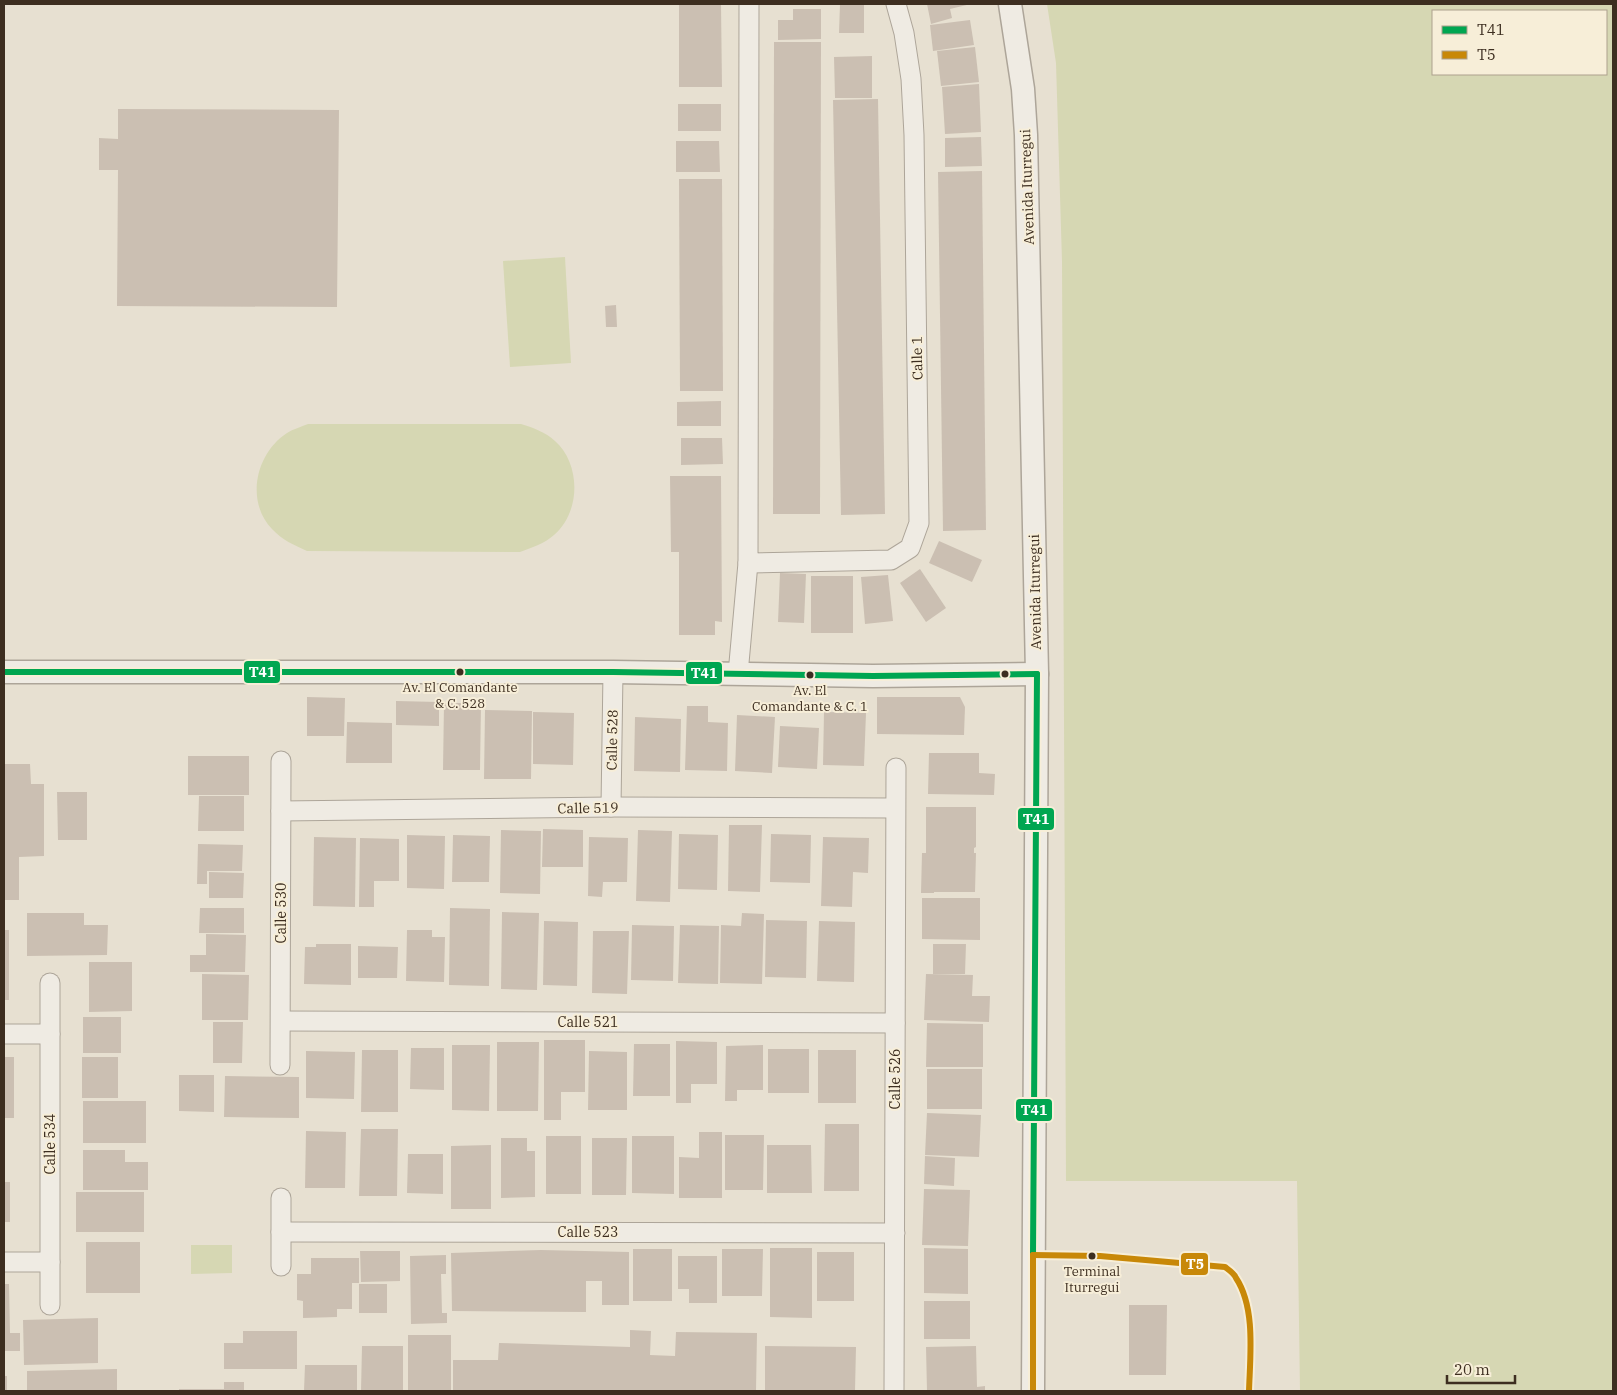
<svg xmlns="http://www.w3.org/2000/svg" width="1617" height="1395" font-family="'IBM Plex Serif',serif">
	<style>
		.green { fill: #d6d7b3; fill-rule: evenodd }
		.building { fill: #cbbfb2 }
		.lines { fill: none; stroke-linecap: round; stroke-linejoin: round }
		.minor-casing { stroke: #ada599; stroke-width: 21 }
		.tertiary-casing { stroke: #ada599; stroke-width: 25 }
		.minor { stroke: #efebe3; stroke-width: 19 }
		.tertiary { stroke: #efebe3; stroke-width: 22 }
		.bus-1-casing { stroke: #f7eed8; stroke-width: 10 }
		.bus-2-casing { stroke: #f7eed8; stroke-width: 10 }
		.bus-1 { stroke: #00a651; stroke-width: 6 }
		.bus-2 { stroke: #c88808; stroke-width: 6 }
		.bus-dot { fill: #3d2e20; stroke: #f7eed8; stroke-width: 2 }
		.labels { text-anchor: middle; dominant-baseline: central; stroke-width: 4; stroke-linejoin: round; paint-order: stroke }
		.bus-label { font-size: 13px; fill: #3d2e20; stroke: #f7eed8 }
		.street-label { font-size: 14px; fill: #3d2e20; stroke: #f7eed8 }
		.line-badge { stroke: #f7eed8; stroke-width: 2 }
		.badge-label { font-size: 14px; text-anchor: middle; font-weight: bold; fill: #fff }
	</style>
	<rect width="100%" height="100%" fill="#e7e0d1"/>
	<g class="green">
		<path d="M 1047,4 L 1613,4 L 1613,1391 L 1300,1391 L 1297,1181 L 1066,1181 L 1062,261 L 1056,63 ZM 1433,11 L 1606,11 L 1606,74 L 1433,74 Z"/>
		<path d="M 565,257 L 571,363 L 510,367 L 503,261 Z"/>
		<path d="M 308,424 L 521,424 C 534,428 545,432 555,441 C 581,464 581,512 554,535 C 544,544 533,547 520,552 L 307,551 C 294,545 282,540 272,529 C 245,501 256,453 287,433 C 293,429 301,427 308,424 Z"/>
		<path d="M 191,1245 L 232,1245 L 232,1273 L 191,1274 Z"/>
	</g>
	<g class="building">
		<path d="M 679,4 L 721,4 L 722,87 L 679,87 Z"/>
		<path d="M 840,4 L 864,4 L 864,33 L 839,33 Z"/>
		<path d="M 927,4 L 971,4 L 950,9 L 952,18 L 931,24 Z"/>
		<path d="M 793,9 L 821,9 L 821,39 L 778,40 L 778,20 L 793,20 Z"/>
		<path d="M 970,20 L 974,45 L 933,51 L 930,25 Z"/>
		<path d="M 774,42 L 821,42 L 820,514 L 773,514 Z"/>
		<path d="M 975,47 L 979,82 L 941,86 L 937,51 Z"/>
		<path d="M 872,56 L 872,98 L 835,98 L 834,57 Z"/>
		<path d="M 979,84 L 981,132 L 945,134 L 942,87 Z"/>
		<path d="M 878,99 L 885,514 L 841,515 L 833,100 Z"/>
		<rect x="678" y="104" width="43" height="27"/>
		<path d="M 118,109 L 339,110 L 337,307 L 117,306 L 118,170 L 99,170 L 99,138 L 118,139 Z"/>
		<path d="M 981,137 L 982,166 L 945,167 L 945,138 Z"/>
		<path d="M 676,141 L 719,141 L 720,172 L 676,172 Z"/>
		<path d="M 982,171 L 986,530 L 943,531 L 938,172 Z"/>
		<path d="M 679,179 L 722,179 L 723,391 L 680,391 Z"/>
		<path d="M 616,305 L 617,327 L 606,327 L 605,306 Z"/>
		<path d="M 721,401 L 721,426 L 677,426 L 677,402 Z"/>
		<path d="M 681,438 L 722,438 L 723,464 L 681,465 Z"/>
		<path d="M 670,476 L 721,476 L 722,622 L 715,621 L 715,635 L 679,635 L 679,552 L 671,552 Z"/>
		<path d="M 939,541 L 982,560 L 972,582 L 929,563 Z"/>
		<path d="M 920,569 L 946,608 L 926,622 L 900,583 Z"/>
		<path d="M 780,573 L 806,574 L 804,623 L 778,622 Z"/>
		<path d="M 888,575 L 893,621 L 865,624 L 861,577 Z"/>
		<rect x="811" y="576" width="42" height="57"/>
		<path d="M 307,697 L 345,698 L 344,736 L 307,736 Z"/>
		<path d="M 877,697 L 960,697 L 965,707 L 964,735 L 877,734 Z"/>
		<path d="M 396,701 L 439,702 L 439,726 L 396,725 Z"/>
		<path d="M 444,703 L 481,703 L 480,770 L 443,770 Z"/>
		<path d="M 687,706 L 708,706 L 708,722 L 728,723 L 727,771 L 685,770 Z"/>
		<path d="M 485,710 L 532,711 L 531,779 L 484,779 Z"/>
		<path d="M 533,712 L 574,713 L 573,765 L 533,764 Z"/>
		<path d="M 824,712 L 866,713 L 864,766 L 823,765 Z"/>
		<path d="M 737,715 L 775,717 L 772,773 L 735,771 Z"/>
		<path d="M 635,717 L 681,719 L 680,772 L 634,771 Z"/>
		<path d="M 347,722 L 392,723 L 392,763 L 346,763 Z"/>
		<path d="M 780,726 L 819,728 L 817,769 L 778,767 Z"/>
		<path d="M 929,753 L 979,753 L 979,773 L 995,774 L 994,795 L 928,794 Z"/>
		<rect x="188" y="756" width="61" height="39"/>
		<path d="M 4,764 L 30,764 L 31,784 L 44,784 L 44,856 L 19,857 L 19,900 L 4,900 Z"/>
		<path d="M 57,792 L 87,792 L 87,840 L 58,840 Z"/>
		<path d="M 199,796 L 244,796 L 244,831 L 198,831 Z"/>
		<path d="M 926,807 L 976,807 L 976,847 L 974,848 L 974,853 L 976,853 L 975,892 L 934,892 L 934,893 L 921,893 L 922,853 L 926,853 Z"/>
		<path d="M 729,825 L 762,825 L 760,892 L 728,891 Z"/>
		<path d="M 543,829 L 583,830 L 583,867 L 542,867 Z"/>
		<path d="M 501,830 L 541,831 L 540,894 L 500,893 Z"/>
		<path d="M 638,830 L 672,831 L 670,902 L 636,901 Z"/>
		<path d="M 679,834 L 718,835 L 717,890 L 678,889 Z"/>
		<path d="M 771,834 L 811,835 L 810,883 L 770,882 Z"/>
		<path d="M 407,835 L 445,836 L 444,889 L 407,888 Z"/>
		<path d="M 453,835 L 490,836 L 489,882 L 452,882 Z"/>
		<path d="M 314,837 L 356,838 L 355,907 L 313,906 Z"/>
		<path d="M 589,837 L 628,838 L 627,882 L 603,882 L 602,897 L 588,896 Z"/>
		<path d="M 823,837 L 869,838 L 868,873 L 853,872 L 852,907 L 821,906 Z"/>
		<path d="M 360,838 L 399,839 L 399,881 L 374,881 L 374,907 L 359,907 Z"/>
		<path d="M 198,844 L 243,845 L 242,871 L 207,871 L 207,884 L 197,884 Z"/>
		<path d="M 209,872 L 244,873 L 243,898 L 209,898 Z"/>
		<path d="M 922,898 L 980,898 L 980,940 L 922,939 Z"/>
		<path d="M 200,908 L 244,908 L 244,933 L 199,933 Z"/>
		<path d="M 450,908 L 490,909 L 489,986 L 449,985 Z"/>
		<path d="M 502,912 L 539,913 L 537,990 L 501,989 Z"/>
		<path d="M 27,913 L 84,913 L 84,925 L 108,925 L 107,955 L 27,956 Z"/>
		<path d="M 742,913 L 764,914 L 762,984 L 720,983 L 721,925 L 741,926 Z"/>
		<path d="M 766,920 L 807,921 L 806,978 L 765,977 Z"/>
		<path d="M 544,921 L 578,922 L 577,986 L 543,985 Z"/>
		<path d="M 819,921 L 855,922 L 854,982 L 817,981 Z"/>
		<path d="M 632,925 L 674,926 L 673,981 L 631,980 Z"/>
		<path d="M 680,925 L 719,926 L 718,984 L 678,983 Z"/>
		<rect x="4" y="930" width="5" height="70"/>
		<path d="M 407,930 L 432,930 L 432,937 L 445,937 L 444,982 L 406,981 Z"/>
		<path d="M 593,931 L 629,931 L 627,994 L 592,993 Z"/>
		<path d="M 206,934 L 246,935 L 245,972 L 190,972 L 190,955 L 206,955 Z"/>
		<path d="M 316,944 L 351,944 L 351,985 L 304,984 L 305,947 L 316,947 Z"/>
		<path d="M 933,944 L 966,944 L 965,974 L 933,974 Z"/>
		<path d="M 358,946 L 398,947 L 397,978 L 358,978 Z"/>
		<path d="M 89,962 L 132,962 L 132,1011 L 89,1012 Z"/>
		<path d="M 202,974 L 249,975 L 248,1020 L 202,1020 Z"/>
		<path d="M 926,974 L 973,975 L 972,996 L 990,996 L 989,1022 L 924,1020 Z"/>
		<rect x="83" y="1017" width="38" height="36"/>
		<path d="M 213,1022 L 243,1022 L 242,1063 L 213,1063 Z"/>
		<path d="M 927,1023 L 983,1024 L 983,1067 L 926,1067 Z"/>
		<path d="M 544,1040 L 585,1040 L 585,1092 L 561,1092 L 561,1120 L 544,1120 Z"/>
		<path d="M 676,1041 L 717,1042 L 717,1084 L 691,1084 L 691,1103 L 676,1103 Z"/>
		<path d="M 497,1042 L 539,1042 L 538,1111 L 497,1111 Z"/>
		<path d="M 634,1044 L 670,1044 L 670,1096 L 633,1096 Z"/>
		<path d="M 452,1045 L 490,1045 L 489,1111 L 452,1110 Z"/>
		<path d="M 763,1045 L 763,1090 L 737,1090 L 737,1101 L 725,1101 L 726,1046 Z"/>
		<path d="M 411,1048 L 444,1048 L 444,1090 L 410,1089 Z"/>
		<rect x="768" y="1049" width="41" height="44"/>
		<path d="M 362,1050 L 398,1050 L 398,1112 L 361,1112 Z"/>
		<rect x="818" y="1050" width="38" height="53"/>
		<path d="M 306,1051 L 355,1052 L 354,1099 L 306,1098 Z"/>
		<path d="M 589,1051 L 627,1052 L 627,1110 L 588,1110 Z"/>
		<rect x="4" y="1057" width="10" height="61"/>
		<rect x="82" y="1057" width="36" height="41"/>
		<rect x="927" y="1069" width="55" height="40"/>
		<path d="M 179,1075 L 214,1075 L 214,1112 L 179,1111 Z"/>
		<path d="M 225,1076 L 299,1077 L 299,1118 L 224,1117 Z"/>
		<rect x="83" y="1101" width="63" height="42"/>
		<path d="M 927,1113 L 981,1115 L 979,1157 L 925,1155 Z"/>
		<path d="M 825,1124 L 859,1124 L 859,1191 L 824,1191 Z"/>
		<path d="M 361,1129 L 398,1129 L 397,1196 L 359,1196 Z"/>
		<path d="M 306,1131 L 346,1132 L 345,1188 L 305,1188 Z"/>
		<path d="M 699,1132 L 722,1132 L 722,1198 L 679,1198 L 679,1157 L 699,1158 Z"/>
		<path d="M 725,1135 L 764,1135 L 763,1190 L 725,1190 Z"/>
		<rect x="546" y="1136" width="35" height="58"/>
		<path d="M 632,1136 L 674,1136 L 674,1194 L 632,1193 Z"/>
		<path d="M 501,1138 L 527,1138 L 527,1151 L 535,1151 L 535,1197 L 501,1198 Z"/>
		<path d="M 592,1138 L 627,1138 L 626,1195 L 592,1195 Z"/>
		<path d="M 491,1145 L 491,1209 L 451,1209 L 451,1146 Z"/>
		<path d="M 767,1145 L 811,1145 L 812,1193 L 767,1193 Z"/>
		<path d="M 83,1150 L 125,1150 L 125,1162 L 148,1162 L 148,1190 L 83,1190 Z"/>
		<path d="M 408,1154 L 443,1154 L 443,1194 L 407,1193 Z"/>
		<path d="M 925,1156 L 955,1158 L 954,1186 L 924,1184 Z"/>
		<rect x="4" y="1182" width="6" height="40"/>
		<path d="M 924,1189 L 970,1190 L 968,1246 L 922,1245 Z"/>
		<rect x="76" y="1192" width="68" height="40"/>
		<rect x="86" y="1242" width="54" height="51"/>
		<path d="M 770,1248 L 812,1248 L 812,1318 L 770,1317 Z"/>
		<path d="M 924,1248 L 968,1249 L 968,1294 L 924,1293 Z"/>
		<rect x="633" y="1249" width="39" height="52"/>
		<path d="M 722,1249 L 763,1249 L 762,1296 L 722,1296 Z"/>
		<path d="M 541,1250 L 629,1252 L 629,1305 L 602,1305 L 602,1281 L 586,1281 L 586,1312 L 452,1311 L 451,1253 Z"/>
		<path d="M 360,1251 L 400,1251 L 400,1281 L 361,1282 Z"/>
		<rect x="817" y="1252" width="37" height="49"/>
		<path d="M 446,1255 L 446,1274 L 441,1274 L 442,1313 L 447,1313 L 447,1323 L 411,1324 L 410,1256 Z"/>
		<path d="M 678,1256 L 717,1256 L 717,1303 L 689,1303 L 689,1289 L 678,1289 Z"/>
		<path d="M 311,1258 L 359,1258 L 359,1283 L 352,1283 L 352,1309 L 337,1309 L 337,1317 L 303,1318 L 303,1301 L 297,1300 L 297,1274 L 311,1274 Z"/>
		<path d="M 4,1284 L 9,1284 L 10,1333 L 20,1333 L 20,1351 L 4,1351 Z"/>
		<rect x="359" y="1284" width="28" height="29"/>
		<rect x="924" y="1301" width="46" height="38"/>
		<path d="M 1129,1305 L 1167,1305 L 1166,1375 L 1129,1375 Z"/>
		<path d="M 98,1318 L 98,1363 L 24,1365 L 23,1320 Z"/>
		<path d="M 630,1330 L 651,1331 L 650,1355 L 675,1356 L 676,1332 L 757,1333 L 756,1391 L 453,1391 L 453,1360 L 498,1360 L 499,1343 L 630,1347 Z"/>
		<path d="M 243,1331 L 297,1331 L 297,1369 L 224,1369 L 224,1343 L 243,1343 Z"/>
		<rect x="408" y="1335" width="43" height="56"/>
		<path d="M 362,1346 L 403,1346 L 403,1391 L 361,1391 Z"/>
		<path d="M 765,1346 L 856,1347 L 855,1391 L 765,1391 Z"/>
		<path d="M 976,1346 L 977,1387 L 985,1386 L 985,1391 L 927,1391 L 926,1347 Z"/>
		<path d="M 305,1365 L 357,1365 L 357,1391 L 304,1391 Z"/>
		<path d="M 117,1369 L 117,1391 L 27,1391 L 27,1371 Z"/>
		<rect x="4" y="1376" width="3" height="15"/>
		<path d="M 224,1382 L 244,1382 L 244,1391 L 179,1391 L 179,1389 L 224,1389 Z"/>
	</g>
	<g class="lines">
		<defs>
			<g id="minor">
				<path d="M 749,4 L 748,563 L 891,560 L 910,548 L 919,523 L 914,135 L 911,79 L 904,33 L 896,4"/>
				<path d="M 738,674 L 748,563"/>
				<path d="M 611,807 L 613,672"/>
				<path d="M 281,811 L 611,807 L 894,808"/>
				<path d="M 50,983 L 50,1305"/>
				<path d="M 281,1021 L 895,1023"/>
				<path d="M 4,1034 L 50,1034"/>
				<path d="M 280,1065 L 281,761"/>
				<path d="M 281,1198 L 281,1266"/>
				<path d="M 281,1232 L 895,1233"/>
				<path d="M 4,1262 L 50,1262"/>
				<path d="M 894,1391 L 896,768"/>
			</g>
			<g id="tertiary">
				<path d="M 1010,4 L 1023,89 L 1026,135 L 1037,674 L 1033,1391"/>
				<path d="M 4,672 L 613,672 L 873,676 L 1037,674"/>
			</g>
		</defs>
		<use href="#minor" class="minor-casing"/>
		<use href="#tertiary" class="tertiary-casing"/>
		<use href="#minor" class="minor"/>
		<use href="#tertiary" class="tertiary"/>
		<defs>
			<g id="bus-1">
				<path d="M 4,672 L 613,672 L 873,676 L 1037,674"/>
				<path d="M 1033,1255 L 1037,674"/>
			</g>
			<g id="bus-2">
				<path d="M 1033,1255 L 1100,1256 L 1225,1267 C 1229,1270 1234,1273 1236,1278 C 1256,1308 1250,1357 1249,1391"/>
				<path d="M 1033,1255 L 1033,1391"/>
			</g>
		</defs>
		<use href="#bus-1" class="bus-1-casing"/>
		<use href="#bus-2" class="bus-2-casing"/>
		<use href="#bus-1" class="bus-1"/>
		<use href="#bus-2" class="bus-2"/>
	</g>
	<g class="bus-dot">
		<circle cx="460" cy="672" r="4.5"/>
		<circle cx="1005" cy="674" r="4.5"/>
		<circle cx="810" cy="675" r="4.5"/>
		<circle cx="1092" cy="1256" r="4.5"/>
	</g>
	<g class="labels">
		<g class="bus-label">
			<text x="460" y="687">Av. El Comandante<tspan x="460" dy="16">&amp; C. 528</tspan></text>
			<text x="810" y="690">Av. El<tspan x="810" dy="16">Comandante &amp; C. 1</tspan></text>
			<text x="1092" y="1271">Terminal<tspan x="1092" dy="16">Iturregui</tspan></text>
		</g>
		<g class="street-label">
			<text transform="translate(1027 187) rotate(-92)">Avenida Iturregui</text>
			<text transform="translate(917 358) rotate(-91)">Calle 1</text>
			<text transform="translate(1035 592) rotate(-91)">Avenida Iturregui</text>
			<text transform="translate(612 740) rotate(-89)">Calle 528</text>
			<text transform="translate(588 808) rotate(-1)">Calle 519</text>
			<text transform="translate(281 913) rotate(-90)">Calle 530</text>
			<text x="588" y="1022">Calle 521</text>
			<text transform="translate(895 1079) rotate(-90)">Calle 526</text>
			<text transform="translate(50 1144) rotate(-90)">Calle 534</text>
			<text x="588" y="1232">Calle 523</text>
		</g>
	</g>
	<g class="line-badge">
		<rect x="243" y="660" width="38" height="24" rx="5" fill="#00a651"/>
		<rect x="685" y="661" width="38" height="24" rx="5" fill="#00a651"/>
		<rect x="1017" y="807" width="38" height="24" rx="5" fill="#00a651"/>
		<rect x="1015" y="1098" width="38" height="24" rx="5" fill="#00a651"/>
		<rect x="1180" y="1252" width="29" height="24" rx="5" fill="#c88808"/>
	</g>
	<g class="badge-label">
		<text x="262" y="677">T41</text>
		<text x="704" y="678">T41</text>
		<text x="1036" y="824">T41</text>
		<text x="1034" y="1115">T41</text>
		<text x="1195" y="1269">T5</text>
	</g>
	<rect width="1617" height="1395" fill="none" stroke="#3d2e20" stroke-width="10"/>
	<rect x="1432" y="10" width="175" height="65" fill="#f7eed8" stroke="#ada18e"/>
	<rect x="1442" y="26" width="25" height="8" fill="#00a651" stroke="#ada18e"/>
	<text x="1477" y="35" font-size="15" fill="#3d2e20">T41</text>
	<rect x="1442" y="51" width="25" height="8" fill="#c88808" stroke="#ada18e"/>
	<text x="1477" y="60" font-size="15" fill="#3d2e20">T5</text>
	<path d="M1447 1375v8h68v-8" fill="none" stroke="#3d2e20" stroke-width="2.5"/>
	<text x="1454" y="1375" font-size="15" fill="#3d2e20" stroke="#f7eed8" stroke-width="4" paint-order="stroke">20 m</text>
</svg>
